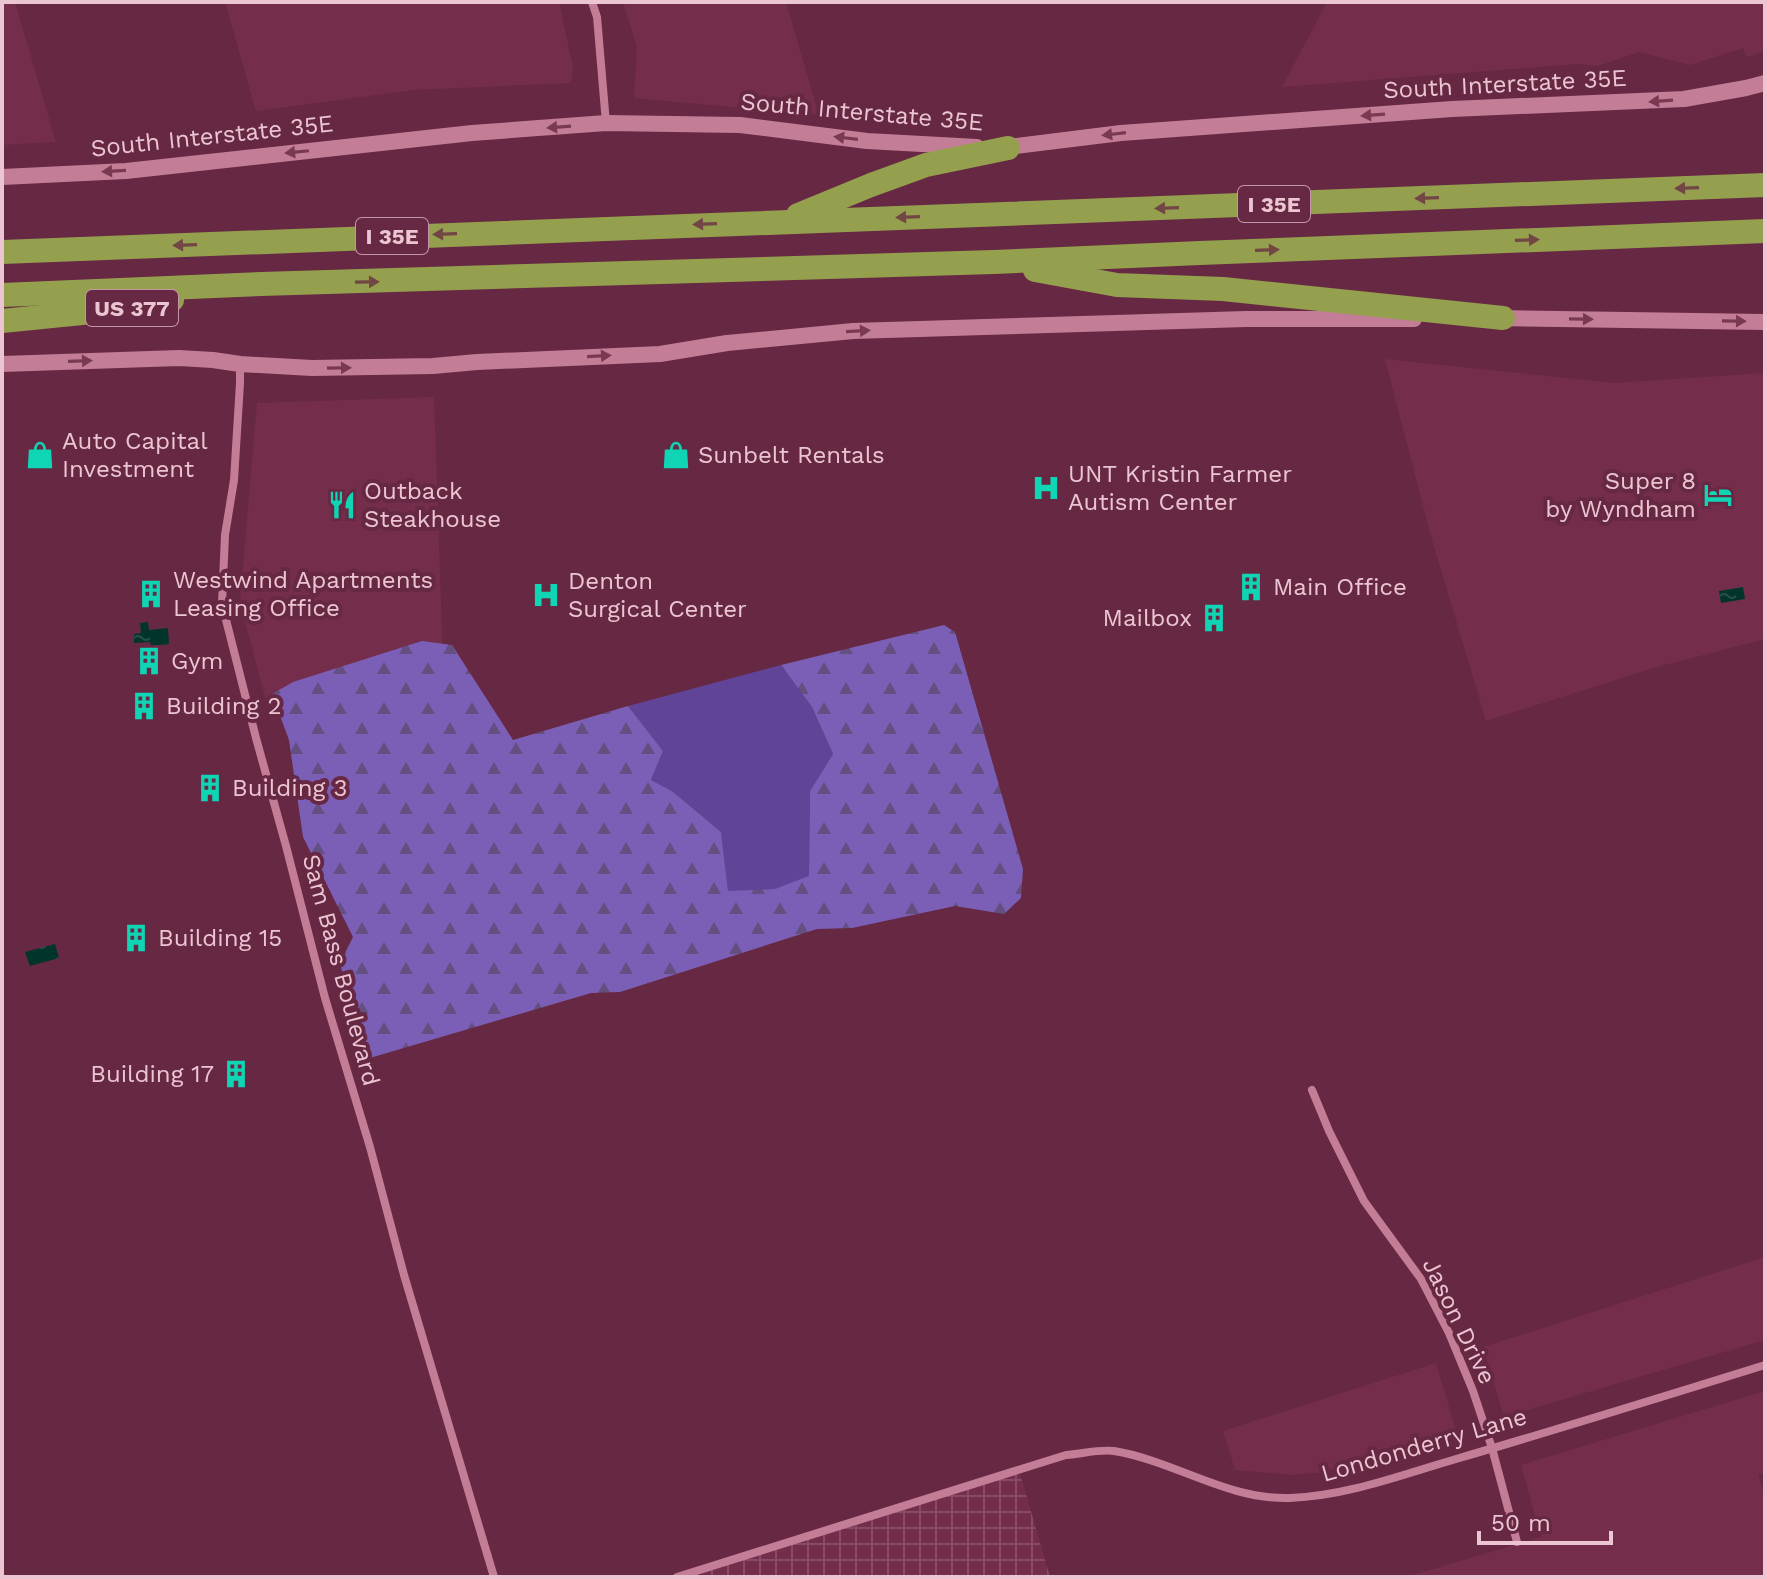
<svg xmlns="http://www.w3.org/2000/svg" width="1767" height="1579" font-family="'Work Sans',sans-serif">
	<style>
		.built { fill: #742e4c }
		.industrial { fill: url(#industrial-grid) }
		.grass { fill: #604498 }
		.forest { fill: url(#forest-firs) }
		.water { fill: url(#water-ripples) }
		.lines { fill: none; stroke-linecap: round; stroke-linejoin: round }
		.minor { stroke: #c47d97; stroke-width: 8 }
		.secondary { stroke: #c47d97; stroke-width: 16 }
		.motorway { stroke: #94a04e; stroke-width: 24 }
		.oneway { fill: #793953 }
		.oneway2 { fill: #724645 }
		.labels { text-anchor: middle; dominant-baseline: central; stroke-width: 8; stroke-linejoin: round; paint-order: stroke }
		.shield { fill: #662842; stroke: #c496a7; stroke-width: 2 }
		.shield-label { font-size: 22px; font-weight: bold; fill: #ecc5d2 }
		.street-label { font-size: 24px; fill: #ecc5d2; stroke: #662842 }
		.poi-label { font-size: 24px; fill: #ecc5d2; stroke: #662842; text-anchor: start }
	</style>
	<defs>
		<pattern id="industrial-grid" width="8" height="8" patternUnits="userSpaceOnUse" patternTransform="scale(2)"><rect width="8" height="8" fill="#742e4c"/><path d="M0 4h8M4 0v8" fill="none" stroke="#884b65"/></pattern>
		<pattern id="forest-firs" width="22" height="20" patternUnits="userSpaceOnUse" patternTransform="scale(2)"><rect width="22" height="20" fill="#7b5fb7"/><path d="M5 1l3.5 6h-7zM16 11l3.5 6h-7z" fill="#644f81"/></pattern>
		<pattern id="water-ripples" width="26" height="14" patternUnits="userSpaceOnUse" patternTransform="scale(2)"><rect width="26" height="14" fill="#01342b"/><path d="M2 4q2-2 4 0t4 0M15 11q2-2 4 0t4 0" fill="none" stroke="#265049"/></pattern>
	</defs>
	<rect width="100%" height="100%" fill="#662842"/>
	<g class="built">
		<path d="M 2,2 L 15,2 L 56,142 L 2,145 Z"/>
		<path d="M 225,2 L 559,2 L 573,67 L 571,83 L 414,90 L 256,111 Z"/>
		<path d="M 623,2 L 786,2 L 819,115 L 634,98 L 637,47 Z"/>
		<path d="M 1327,2 L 1765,2 L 1765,51 L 1747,57 L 1743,48 L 1690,65 L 1639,52 L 1598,66 L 1578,64 L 1282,87 Z"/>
		<path d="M 1385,359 L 1614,383 L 1765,373 L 1765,639 L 1657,667 L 1486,721 L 1430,533 Z"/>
		<path d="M 434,397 L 443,662 L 271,720 L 240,602 L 257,403 Z"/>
		<path d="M 1765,1257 L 1765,1340 L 1504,1417 L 1483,1347 Z"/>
		<path d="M 1436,1363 L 1456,1430 L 1325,1472 L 1292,1475 L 1235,1470 L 1223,1431 Z"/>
		<path d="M 1765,1391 L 1765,1472 L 1758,1475 L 1765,1498 L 1765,1577 L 1406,1577 L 1541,1537 L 1521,1465 Z"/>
	</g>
	<path class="industrial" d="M 1019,1470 L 1050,1577 L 674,1577 Z"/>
	<path class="grass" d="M 781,665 L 812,707 L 833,754 L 810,791 L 809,877 L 775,889 L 728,892 L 721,832 L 672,791 L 651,780 L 663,751 L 628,706 Z"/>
	<path class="forest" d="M 944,625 L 955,632 L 1023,869 L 1021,898 L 1004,914 L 955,906 L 852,928 L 817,929 L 620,992 L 591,993 L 363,1060 L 340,963 L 353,937 L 303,837 L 289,740 L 272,694 L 293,682 L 422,641 L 452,645 L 513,740 L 628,706 L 663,751 L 651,780 L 672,791 L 721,832 L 728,891 L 775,889 L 809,876 L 810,791 L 833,754 L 812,707 L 781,665 Z"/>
	<g class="water">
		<path d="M 1743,587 L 1745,599 L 1721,603 L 1719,591 Z"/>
		<path d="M 148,622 L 149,630 L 168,628 L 169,644 L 151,646 L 150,642 L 134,643 L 134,634 L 141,633 L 140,623 Z"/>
		<path d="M 55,944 L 59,958 L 30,966 L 25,952 Z"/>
	</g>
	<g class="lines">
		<g class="minor">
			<path d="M 592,2 L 597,17 L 606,123"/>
			<path d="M 240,364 L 240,383 L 234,480 L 225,535 L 222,604 L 256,738 L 286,846 L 325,998 L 370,1147 L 404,1275 L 494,1577"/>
			<path d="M 1312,1090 L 1329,1131 L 1364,1201 L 1421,1279 L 1449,1333 L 1473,1391 L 1492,1448 L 1517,1542"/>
			<path d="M 677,1577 L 1066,1455 C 1081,1454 1099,1449 1114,1451 C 1175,1461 1227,1500 1290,1498 C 1347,1496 1401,1475 1456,1459 C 1559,1429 1662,1397 1765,1365"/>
		</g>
		<g class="secondary">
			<path d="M 1000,148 L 1121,133 L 1452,109 L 1684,99 L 1746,88 L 1765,83"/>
			<path d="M 2,177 L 126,171 L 472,133 L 606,123 L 740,125 L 867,141 L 977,147"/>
			<path d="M 1493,318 L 1765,322"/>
			<path d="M 2,364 L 179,358 L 213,360 L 240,364 L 312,368 L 433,366 L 477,362 L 660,354 L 727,343 L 853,331 L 1246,319 L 1414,319"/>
		</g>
		<g class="motorway">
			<path d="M 798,215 L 871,185 L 926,165 L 1008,148"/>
			<path d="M 2,252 L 1765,185"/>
			<path d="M 1035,270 L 1117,285 L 1223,289 L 1503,318"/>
			<path d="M 2,295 L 261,284 L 994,262 L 1200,253 L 1765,231"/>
			<path d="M 2,321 L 122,309 L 172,300"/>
		</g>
	</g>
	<defs><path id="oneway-solid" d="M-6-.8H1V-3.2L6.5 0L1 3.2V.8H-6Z" transform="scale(2)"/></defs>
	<g class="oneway">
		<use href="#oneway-solid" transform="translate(1661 101) rotate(176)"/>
		<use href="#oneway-solid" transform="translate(1373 115) rotate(176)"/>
		<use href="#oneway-solid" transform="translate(559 127) rotate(176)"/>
		<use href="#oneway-solid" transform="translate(1114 134) rotate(173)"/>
		<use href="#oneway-solid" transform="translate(846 138) rotate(-173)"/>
		<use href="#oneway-solid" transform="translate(297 152) rotate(174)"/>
		<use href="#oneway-solid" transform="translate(114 171) rotate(177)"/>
		<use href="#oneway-solid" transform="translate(1581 319) rotate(1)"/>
		<use href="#oneway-solid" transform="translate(1734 321) rotate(1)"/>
		<use href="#oneway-solid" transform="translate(858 331) rotate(-3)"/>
		<use href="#oneway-solid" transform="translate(599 356) rotate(-3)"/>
		<use href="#oneway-solid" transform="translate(80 361) rotate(-2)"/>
		<use href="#oneway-solid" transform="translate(339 368) rotate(-1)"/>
	</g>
	<g class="oneway2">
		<use href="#oneway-solid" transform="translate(1687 188) rotate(178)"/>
		<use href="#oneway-solid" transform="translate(1427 198) rotate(178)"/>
		<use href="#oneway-solid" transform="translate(1167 208) rotate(178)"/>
		<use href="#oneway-solid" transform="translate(908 217) rotate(178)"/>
		<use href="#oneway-solid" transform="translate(705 224) rotate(178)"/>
		<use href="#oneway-solid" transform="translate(445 234) rotate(178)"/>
		<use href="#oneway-solid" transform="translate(1527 240) rotate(-2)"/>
		<use href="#oneway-solid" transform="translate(185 245) rotate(178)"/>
		<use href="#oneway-solid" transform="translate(1267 250) rotate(-2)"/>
		<use href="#oneway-solid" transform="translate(367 282) rotate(-1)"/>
	</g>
	<defs>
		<symbol id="shop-bare" viewBox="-9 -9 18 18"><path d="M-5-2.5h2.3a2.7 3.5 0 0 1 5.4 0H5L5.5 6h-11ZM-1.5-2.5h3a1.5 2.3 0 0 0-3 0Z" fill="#0fd5b4" stroke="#662842" stroke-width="2.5" paint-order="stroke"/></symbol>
		<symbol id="hospital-bare" viewBox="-9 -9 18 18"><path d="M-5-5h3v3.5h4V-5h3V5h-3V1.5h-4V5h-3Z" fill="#0fd5b4" stroke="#662842" stroke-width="2.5" paint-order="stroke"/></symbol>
		<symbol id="hotel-bare" viewBox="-9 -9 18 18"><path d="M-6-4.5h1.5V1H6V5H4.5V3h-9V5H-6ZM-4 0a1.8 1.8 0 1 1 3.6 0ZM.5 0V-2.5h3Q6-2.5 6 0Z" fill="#0fd5b4" stroke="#662842" stroke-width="2.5" paint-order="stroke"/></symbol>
		<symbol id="restaurant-bare" viewBox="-9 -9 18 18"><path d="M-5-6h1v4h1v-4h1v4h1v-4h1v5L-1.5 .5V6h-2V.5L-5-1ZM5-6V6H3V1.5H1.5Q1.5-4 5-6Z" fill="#0fd5b4" stroke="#662842" stroke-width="2.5" paint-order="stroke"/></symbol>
		<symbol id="building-bare" viewBox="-9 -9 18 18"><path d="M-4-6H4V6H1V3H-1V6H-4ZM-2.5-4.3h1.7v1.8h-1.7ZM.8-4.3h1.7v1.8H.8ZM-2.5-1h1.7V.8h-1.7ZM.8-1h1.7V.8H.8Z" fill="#0fd5b4" stroke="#662842" stroke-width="2.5" paint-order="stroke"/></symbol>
	</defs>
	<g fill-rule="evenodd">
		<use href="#shop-bare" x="20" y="435" width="40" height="40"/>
		<use href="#shop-bare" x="656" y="435" width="40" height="40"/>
		<use href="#hospital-bare" x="1026" y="468" width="40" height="40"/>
		<use href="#hotel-bare" x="1698" y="475" width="40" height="40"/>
		<use href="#restaurant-bare" x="322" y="485" width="40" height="40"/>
		<use href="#building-bare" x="1231" y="567" width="40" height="40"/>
		<use href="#building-bare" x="131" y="574" width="40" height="40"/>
		<use href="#hospital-bare" x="526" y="575" width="40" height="40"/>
		<use href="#building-bare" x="1194" y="598" width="40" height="40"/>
		<use href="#building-bare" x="129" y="641" width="40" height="40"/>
		<use href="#building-bare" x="124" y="686" width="40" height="40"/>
		<use href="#building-bare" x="190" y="768" width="40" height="40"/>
		<use href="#building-bare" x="116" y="918" width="40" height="40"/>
		<use href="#building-bare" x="216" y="1054" width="40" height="40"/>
	</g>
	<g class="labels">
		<g class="shield">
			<rect x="1238" y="186" width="72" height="36" rx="6"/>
			<rect x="356" y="218" width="72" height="36" rx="6"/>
			<rect x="86" y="290" width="92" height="36" rx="6"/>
		</g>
		<g class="shield-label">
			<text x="1274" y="204">I 35E</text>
			<text x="392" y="236">I 35E</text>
			<text x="132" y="308">US 377</text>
		</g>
		<g class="street-label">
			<text transform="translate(1505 84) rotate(-3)">South Interstate 35E</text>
			<text transform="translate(862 112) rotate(5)">South Interstate 35E</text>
			<text transform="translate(212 136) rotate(-6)">South Interstate 35E</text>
			<text transform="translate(341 970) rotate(75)">Sam Bass Boulevard</text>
			<text transform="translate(1459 1321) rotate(64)">Jason Drive</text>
			<text transform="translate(1424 1445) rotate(-16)">Londonderry Lane</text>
		</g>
		<g class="poi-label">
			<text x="62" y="441">Auto Capital<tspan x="62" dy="28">Investment</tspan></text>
			<text x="698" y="455">Sunbelt Rentals</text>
			<text x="1068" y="474">UNT Kristin Farmer<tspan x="1068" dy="28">Autism Center</tspan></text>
			<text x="1696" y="481" text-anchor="end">Super 8<tspan x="1696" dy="28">by Wyndham</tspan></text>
			<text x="364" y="491">Outback<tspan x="364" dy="28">Steakhouse</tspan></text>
			<text x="173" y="580">Westwind Apartments<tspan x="173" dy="28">Leasing Office</tspan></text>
			<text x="568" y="581">Denton<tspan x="568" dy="28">Surgical Center</tspan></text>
			<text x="1273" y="587">Main Office</text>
			<text x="1192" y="618" text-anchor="end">Mailbox</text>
			<text x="171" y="661">Gym</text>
			<text x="166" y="706">Building 2</text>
			<text x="232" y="788">Building 3</text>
			<text x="158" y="938">Building 15</text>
			<text x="214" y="1074" text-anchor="end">Building 17</text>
		</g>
	</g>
	<rect width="1767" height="1579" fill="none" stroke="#ecc5d2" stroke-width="8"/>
	<path d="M1479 1531v12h132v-12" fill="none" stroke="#ecc5d2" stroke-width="4"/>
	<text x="1491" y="1531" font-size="24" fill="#ecc5d2" stroke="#662842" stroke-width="6" paint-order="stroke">50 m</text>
</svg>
